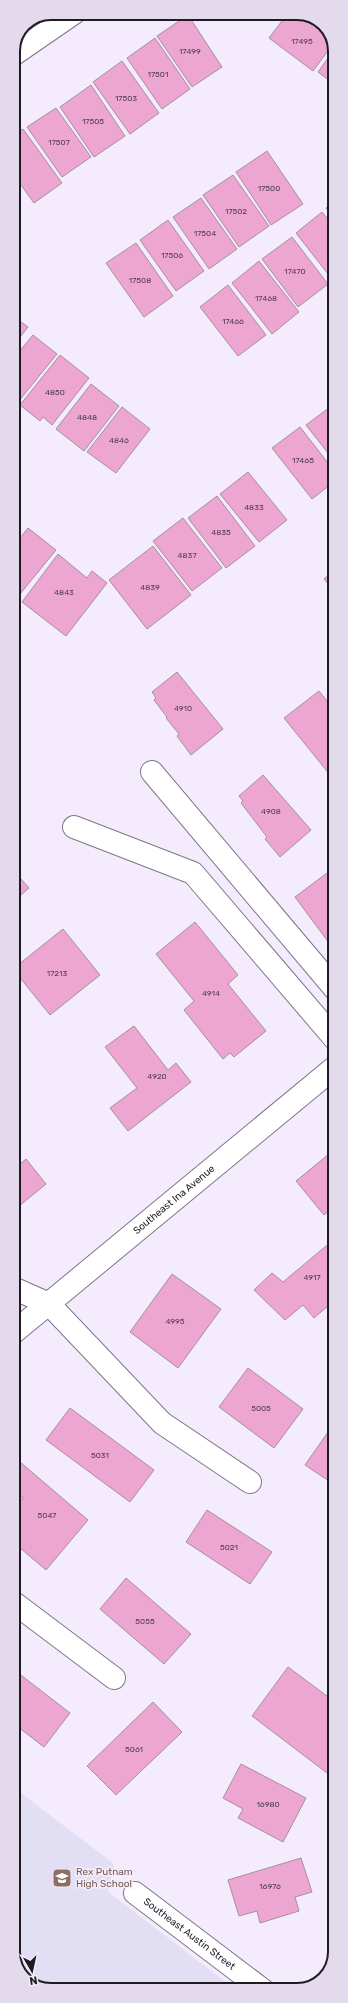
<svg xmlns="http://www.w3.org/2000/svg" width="348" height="2003" font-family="Rubik,sans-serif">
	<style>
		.education { fill: #e2def4 }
		.building { fill: #eda6d1; stroke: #a5909c }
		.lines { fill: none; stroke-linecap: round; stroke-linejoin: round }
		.minor-casing { stroke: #7f7688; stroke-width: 24 }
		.minor { stroke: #fff; stroke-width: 22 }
		.labels { text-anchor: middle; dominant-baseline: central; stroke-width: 3.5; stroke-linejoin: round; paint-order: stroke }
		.number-label { font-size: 8px; fill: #523e4e }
		.street-label { font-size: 10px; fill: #1f1b22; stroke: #f4ebfc }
		.education-label { font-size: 10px; fill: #785e54; stroke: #f4ebfc; text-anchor: start }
		.rim { fill: none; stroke: #1f1b22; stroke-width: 2 }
	</style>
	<rect width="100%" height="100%" fill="#f4ebfc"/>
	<path class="education" d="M 13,1787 L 114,1864 L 108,1892 L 236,1990 L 46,1990 L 24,1979 L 13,1957 Z"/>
	<g class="building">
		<path d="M 288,13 L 302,13 L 324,24 L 333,44 L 313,71 L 269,38 Z"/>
		<path d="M 188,15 L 222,67 L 192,87 L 157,36 Z"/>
		<path d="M 155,38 L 190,89 L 162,109 L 127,58 Z"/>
		<path d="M 335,48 L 335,85 L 318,72 Z"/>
		<path d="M 122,61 L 159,113 L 130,134 L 93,82 Z"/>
		<path d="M 91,85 L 125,136 L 94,157 L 60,107 Z"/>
		<path d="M 56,108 L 91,157 L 62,177 L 27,127 Z"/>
		<path d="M 23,129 L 62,183 L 34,203 L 13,174 L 13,136 Z"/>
		<path d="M 267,151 L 303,204 L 271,225 L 236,172 Z"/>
		<path d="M 233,175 L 269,226 L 239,247 L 203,195 Z"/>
		<path d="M 201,198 L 237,249 L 209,269 L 173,217 Z"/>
		<path d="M 335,201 L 335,219 L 326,208 Z"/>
		<path d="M 322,212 L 335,228 L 335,283 L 296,233 Z"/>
		<path d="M 168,220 L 204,271 L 176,291 L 140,240 Z"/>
		<path d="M 292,237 L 328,284 L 298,307 L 262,259 Z"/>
		<path d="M 136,243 L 173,296 L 144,317 L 106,263 Z"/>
		<path d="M 259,261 L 299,312 L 272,334 L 232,283 Z"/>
		<path d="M 228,285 L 266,335 L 238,356 L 200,307 Z"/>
		<path d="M 13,316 L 28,327 L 13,346 Z"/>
		<path d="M 33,335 L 57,354 L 18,402 L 13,399 L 13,359 Z"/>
		<path d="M 60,355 L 89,378 L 52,425 L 43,417 L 40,421 L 20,405 Z"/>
		<path d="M 91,384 L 119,406 L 84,451 L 56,429 Z"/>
		<path d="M 334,404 L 335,406 L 335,462 L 306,425 Z"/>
		<path d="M 122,407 L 150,429 L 116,473 L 87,452 Z"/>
		<path d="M 300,427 L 335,472 L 335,481 L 312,499 L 272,448 Z"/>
		<path d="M 248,472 L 287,520 L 259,542 L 220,494 Z"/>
		<path d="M 217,496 L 255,546 L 226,568 L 188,518 Z"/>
		<path d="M 183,518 L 222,568 L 192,591 L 153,541 Z"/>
		<path d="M 13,522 L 21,528 L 13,539 Z"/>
		<path d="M 28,528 L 56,550 L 16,599 L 13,597 L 13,547 Z"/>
		<path d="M 153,546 L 191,595 L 147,629 L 109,580 Z"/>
		<path d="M 58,554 L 87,578 L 92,571 L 107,583 L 66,636 L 22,602 Z"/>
		<path d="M 335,570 L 335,592 L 324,579 Z"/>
		<path d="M 177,672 L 223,729 L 191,755 L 177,736 L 179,734 L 166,718 L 167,717 L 154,700 L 156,698 L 152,692 Z"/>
		<path d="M 319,691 L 335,711 L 335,781 L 284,718 Z"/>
		<path d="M 263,775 L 311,830 L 280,857 L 265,839 L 267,837 L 241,803 L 243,801 L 239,796 Z"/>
		<path d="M 335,867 L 335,951 L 295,897 Z"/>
		<path d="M 13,870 L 29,888 L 13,902 Z"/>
		<path d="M 195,922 L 238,975 L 228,984 L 266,1031 L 234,1057 L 230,1053 L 223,1059 L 184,1010 L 194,1001 L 156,954 Z"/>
		<path d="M 63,929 L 100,975 L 50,1015 L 13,969 Z"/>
		<path d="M 134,1026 L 168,1070 L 176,1063 L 191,1082 L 128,1131 L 110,1108 L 137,1088 L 105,1047 Z"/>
		<path d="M 335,1149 L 335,1206 L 324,1215 L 296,1181 Z"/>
		<path d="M 26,1159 L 46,1184 L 13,1211 L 13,1170 Z"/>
		<path d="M 332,1241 L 335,1244 L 335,1300 L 314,1318 L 303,1305 L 285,1320 L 254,1290 L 272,1273 L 283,1282 Z"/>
		<path d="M 172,1274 L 221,1309 L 178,1368 L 130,1332 Z"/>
		<path d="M 248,1368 L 303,1409 L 274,1448 L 219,1407 Z"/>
		<path d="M 70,1408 L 154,1470 L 130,1502 L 46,1440 Z"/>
		<path d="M 335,1422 L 335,1485 L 305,1465 Z"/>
		<path d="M 13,1456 L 88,1520 L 46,1570 L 13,1542 L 13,1509 L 23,1498 L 13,1490 Z"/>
		<path d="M 335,1496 L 335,1512 L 328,1507 Z"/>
		<path d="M 207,1510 L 272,1552 L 250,1584 L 186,1542 Z"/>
		<path d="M 126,1578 L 191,1634 L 164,1664 L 100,1609 Z"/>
		<path d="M 288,1667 L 335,1702 L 335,1770 L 331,1776 L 252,1716 Z"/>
		<path d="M 13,1669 L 70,1713 L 44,1747 L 13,1723 Z"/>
		<path d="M 153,1702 L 182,1732 L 116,1795 L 87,1766 Z"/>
		<path d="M 241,1764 L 306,1798 L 283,1842 L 238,1818 L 243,1809 L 223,1798 Z"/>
		<path d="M 301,1858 L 312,1892 L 295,1897 L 299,1911 L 260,1923 L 257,1911 L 239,1916 L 228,1880 Z"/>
		<path d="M 332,1961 L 327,1974 L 324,1971 Z"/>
	</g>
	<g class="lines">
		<defs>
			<g id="minor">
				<path d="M 13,55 L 74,13"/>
				<path d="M 152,772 L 335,989"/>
				<path d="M 74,827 L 193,873 L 335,1039"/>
				<path d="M 13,1288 L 49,1304 L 162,1423 L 250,1482"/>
				<path id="s1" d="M 13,1333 L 335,1067"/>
				<path d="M 13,1602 L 114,1678"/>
				<path id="s2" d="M 135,1893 L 263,1990"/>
			</g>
		</defs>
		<use href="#minor" class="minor-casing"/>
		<use href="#minor" class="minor"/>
	</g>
	<defs>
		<symbol id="school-square" viewBox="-11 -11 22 22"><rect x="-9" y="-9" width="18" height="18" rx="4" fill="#8d6e63" stroke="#f4ebfc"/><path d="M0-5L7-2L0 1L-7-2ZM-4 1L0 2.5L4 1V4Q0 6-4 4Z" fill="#fff"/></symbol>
	</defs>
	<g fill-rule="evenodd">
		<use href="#school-square" x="51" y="1867" width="22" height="22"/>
	</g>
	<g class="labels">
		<g class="number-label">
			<text x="302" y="41">17495</text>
			<text x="190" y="51">17499</text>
			<text x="158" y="74">17501</text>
			<text x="126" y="98">17503</text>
			<text x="93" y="121">17505</text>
			<text x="59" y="142">17507</text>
			<text x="269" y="188">17500</text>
			<text x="236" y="211">17502</text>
			<text x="205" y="233">17504</text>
			<text x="172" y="255">17506</text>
			<text x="295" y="271">17470</text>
			<text x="140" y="280">17508</text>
			<text x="266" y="298">17468</text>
			<text x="233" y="321">17466</text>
			<text x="55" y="392">4850</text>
			<text x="87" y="417">4848</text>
			<text x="119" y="440">4846</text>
			<text x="303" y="460">17465</text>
			<text x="254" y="507">4833</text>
			<text x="221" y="532">4835</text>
			<text x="187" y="555">4837</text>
			<text x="150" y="587">4839</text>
			<text x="64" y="592">4843</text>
			<text x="183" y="708">4910</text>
			<text x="271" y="811">4908</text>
			<text x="57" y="973">17213</text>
			<text x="211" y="993">4914</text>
			<text x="157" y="1076">4920</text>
			<text x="312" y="1277">4917</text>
			<text x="175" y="1321">4995</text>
			<text x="261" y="1408">5005</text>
			<text x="100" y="1455">5031</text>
			<text x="47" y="1515">5047</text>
			<text x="229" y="1547">5021</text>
			<text x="145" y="1621">5055</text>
			<text x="134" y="1749">5061</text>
			<text x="268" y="1804">16980</text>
			<text x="270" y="1886">16976</text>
		</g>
		<g class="street-label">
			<text stroke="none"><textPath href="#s1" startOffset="209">Southeast Ina Avenue</textPath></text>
			<text stroke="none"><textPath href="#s2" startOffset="68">Southeast Austin Street</textPath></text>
		</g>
		<g class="education-label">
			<text x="76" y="1872">Rex Putnam<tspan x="76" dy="12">High School</tspan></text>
		</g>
	</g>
	<path d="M0 0H348V2003H0ZM51 20H297A31 31 0 0 1 328 51V1952A31 31 0 0 1 297 1983H51A31 31 0 0 1 20 1952V51A31 31 0 0 1 51 20Z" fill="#e3daeb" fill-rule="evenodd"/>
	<path class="rim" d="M51 20H297A31 31 0 0 1 328 51V1952A31 31 0 0 1 297 1983H51A31 31 0 0 1 20 1952V51A31 31 0 0 1 51 20Z"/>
	<g transform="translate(32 1971) rotate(171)" stroke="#f4ebfc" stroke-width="3" paint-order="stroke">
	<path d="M0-3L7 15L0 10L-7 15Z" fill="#1f1b22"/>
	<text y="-6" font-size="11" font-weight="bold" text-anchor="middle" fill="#1f1b22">N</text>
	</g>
</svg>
